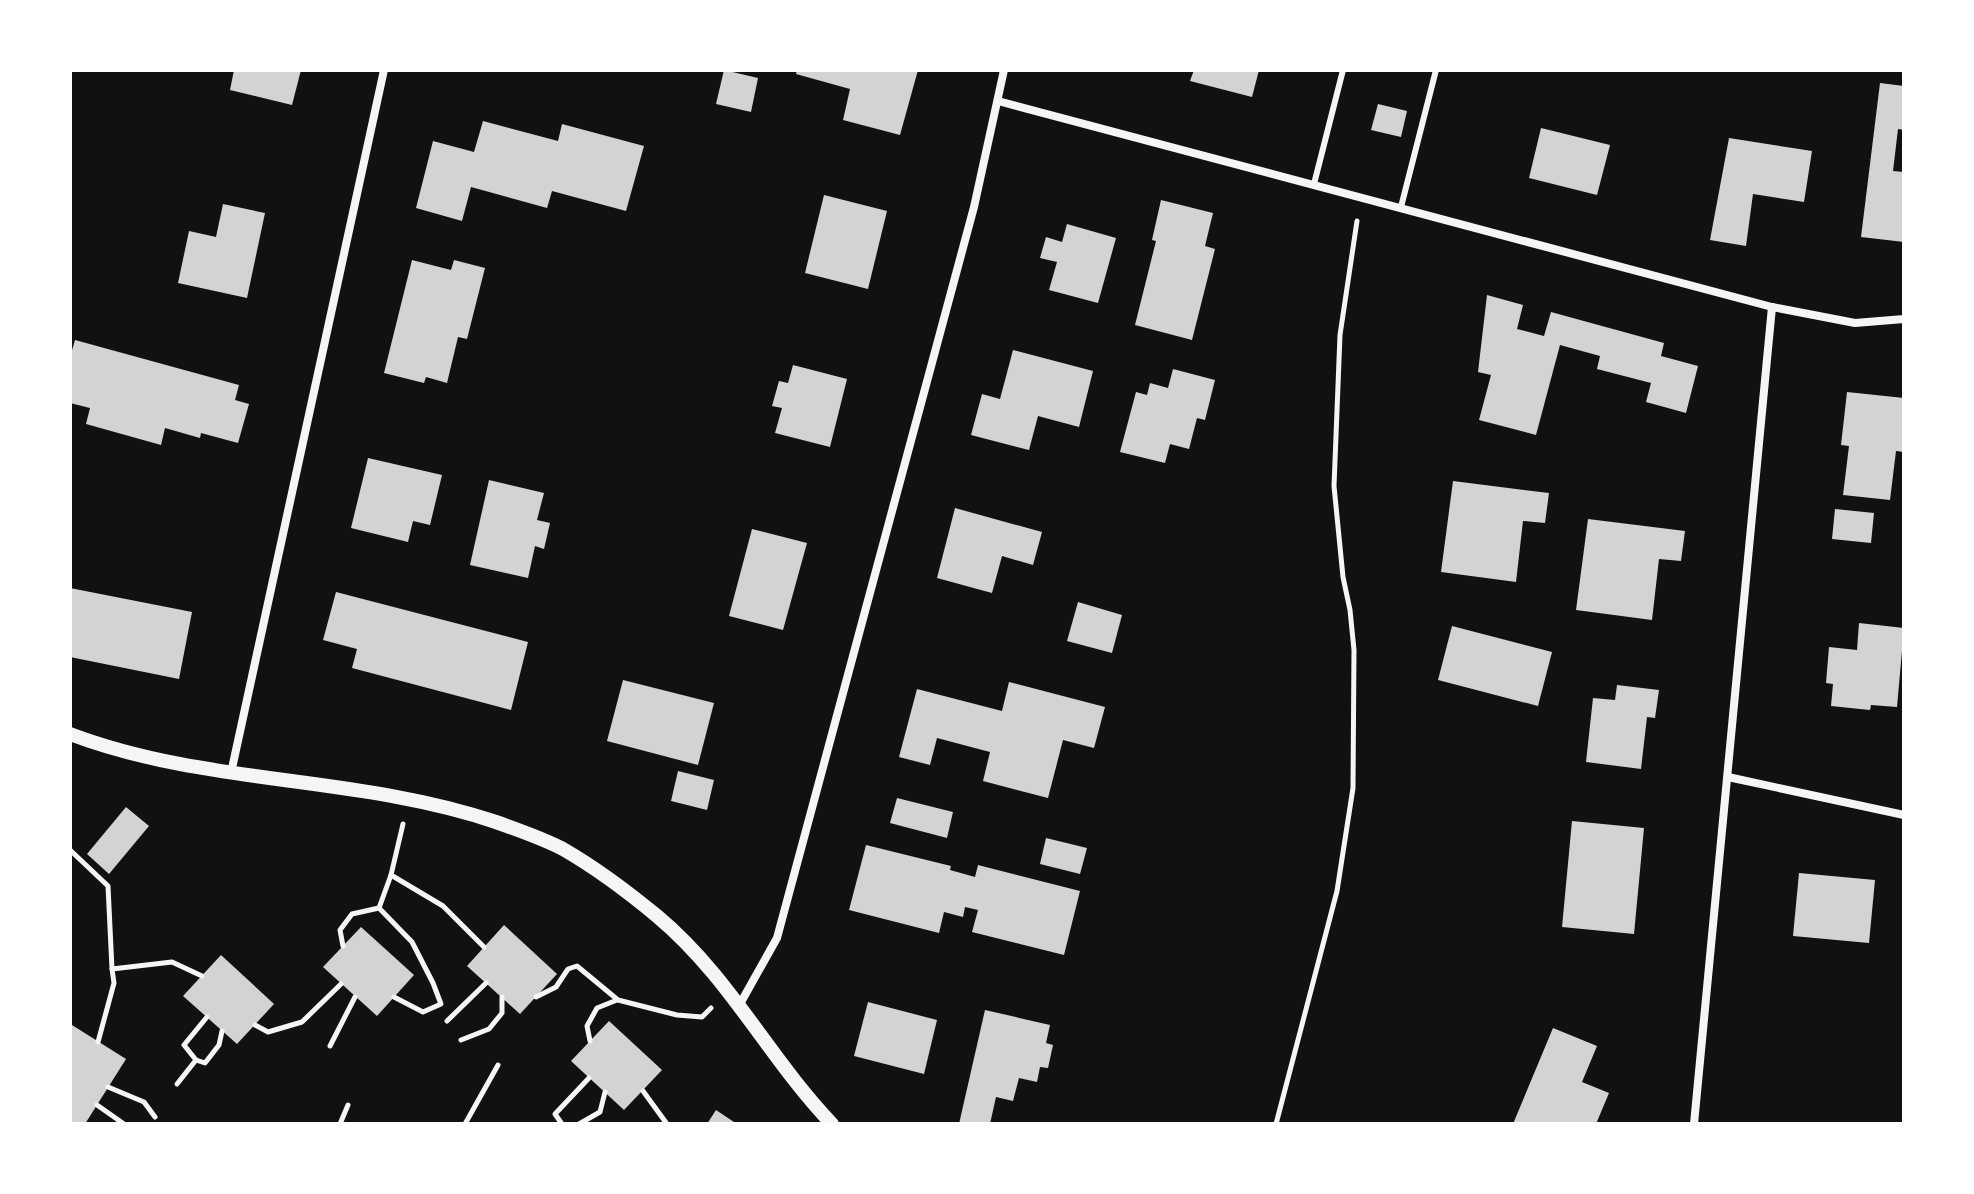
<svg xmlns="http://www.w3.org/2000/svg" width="1974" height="1194" font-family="Commissioner,sans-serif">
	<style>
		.building { fill: #d3d3d3 }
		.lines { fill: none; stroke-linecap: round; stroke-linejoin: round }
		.path { stroke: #f5f5f5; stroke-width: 5 }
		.service { stroke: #f5f5f5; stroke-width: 6 }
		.minor { stroke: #f5f5f5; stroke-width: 8 }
		.tertiary { stroke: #f5f5f5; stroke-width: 14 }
	</style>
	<rect width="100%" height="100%" fill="#111"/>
	<g class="building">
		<path d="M 234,70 L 301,70 L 292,105 L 230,90 Z"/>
		<path d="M 724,70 L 758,78 L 751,112 L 716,104 Z"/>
		<path d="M 797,70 L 918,70 L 900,135 L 843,120 L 850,89 L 796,74 Z"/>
		<path d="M 1194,70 L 1259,70 L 1252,97 L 1190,81 Z"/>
		<path d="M 1880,83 L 1904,86 L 1904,130 L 1898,129 L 1893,171 L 1904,172 L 1904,242 L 1861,237 Z"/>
		<path d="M 1378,104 L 1407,111 L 1401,137 L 1371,130 Z"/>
		<path d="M 483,121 L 558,141 L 562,124 L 644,146 L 626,211 L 552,191 L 547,208 L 471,187 L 462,221 L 416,208 L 433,141 L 474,152 Z"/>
		<path d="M 1541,128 L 1610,145 L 1597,195 L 1529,178 Z"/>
		<path d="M 1729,138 L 1812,151 L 1804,202 L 1753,194 L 1746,246 L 1710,240 Z"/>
		<path d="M 824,195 L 887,211 L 868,289 L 805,273 Z"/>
		<path d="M 1161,200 L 1213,213 L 1205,246 L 1215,249 L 1192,340 L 1135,325 L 1156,241 L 1152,240 Z"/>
		<path d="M 223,204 L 265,213 L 247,298 L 178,283 L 189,231 L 216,237 Z"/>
		<path d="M 1067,224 L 1116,238 L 1098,303 L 1049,290 L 1057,262 L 1040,258 L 1046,237 L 1062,242 Z"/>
		<path d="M 412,260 L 451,270 L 454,260 L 485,268 L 467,339 L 458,337 L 447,383 L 426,377 L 424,383 L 384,373 Z"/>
		<path d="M 1487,295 L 1523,305 L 1517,329 L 1544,336 L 1551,312 L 1664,343 L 1661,356 L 1698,366 L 1686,413 L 1646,402 L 1651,383 L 1597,369 L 1600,356 L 1560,345 L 1536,435 L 1479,420 L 1491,375 L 1478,372 Z"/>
		<path d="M 75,340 L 239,385 L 235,400 L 249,404 L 238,443 L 201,433 L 200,438 L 165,428 L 161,445 L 86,424 L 90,408 L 70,403 L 70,357 Z"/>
		<path d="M 1013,350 L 1093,371 L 1079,427 L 1038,416 L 1029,450 L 971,435 L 982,394 L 1000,399 Z"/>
		<path d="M 793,365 L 847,379 L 830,447 L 775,433 L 782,408 L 772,406 L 779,381 L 788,383 Z"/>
		<path d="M 1173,369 L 1215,380 L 1205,420 L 1197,418 L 1189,449 L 1170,444 L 1165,463 L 1120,452 L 1136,392 L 1147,395 L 1150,383 L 1168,388 Z"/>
		<path d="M 1847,392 L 1904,398 L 1904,452 L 1896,451 L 1890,500 L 1843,495 L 1849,446 L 1841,445 Z"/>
		<path d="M 368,458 L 442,475 L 430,525 L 413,521 L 408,542 L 351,528 Z"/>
		<path d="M 489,480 L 544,493 L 537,520 L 550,523 L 544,549 L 535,546 L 528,578 L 470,565 Z"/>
		<path d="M 1453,481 L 1549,493 L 1545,523 L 1523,521 L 1516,582 L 1441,572 Z"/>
		<path d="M 955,508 L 1042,532 L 1033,565 L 1002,556 L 992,593 L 937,578 Z"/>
		<path d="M 1835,509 L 1874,513 L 1871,543 L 1832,539 Z"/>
		<path d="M 1588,519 L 1685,531 L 1681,561 L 1659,559 L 1652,620 L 1576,610 Z"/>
		<path d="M 752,529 L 807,543 L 783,630 L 729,616 Z"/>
		<path d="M 70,588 L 192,612 L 179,679 L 70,657 Z"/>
		<path d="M 336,592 L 528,642 L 511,710 L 352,668 L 357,649 L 323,640 Z"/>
		<path d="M 1078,602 L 1122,615 L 1112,653 L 1067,641 Z"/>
		<path d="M 1859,623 L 1904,628 L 1897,707 L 1871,705 L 1870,710 L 1831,706 L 1833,684 L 1826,683 L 1829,647 L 1857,650 Z"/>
		<path d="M 1452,626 L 1552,652 L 1538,706 L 1438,680 Z"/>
		<path d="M 623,680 L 714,703 L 698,765 L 607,741 Z"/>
		<path d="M 1009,682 L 1105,707 L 1094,748 L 1063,740 L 1048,798 L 983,781 L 990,752 L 937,738 L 930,765 L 899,757 L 917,689 L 1002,711 Z"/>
		<path d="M 1617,685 L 1659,690 L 1655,718 L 1647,717 L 1641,769 L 1586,762 L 1593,698 L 1615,700 Z"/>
		<path d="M 678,771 L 714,780 L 707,810 L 671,801 Z"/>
		<path d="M 897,798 L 953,812 L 947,838 L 890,823 Z"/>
		<path d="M 126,807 L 149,826 L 109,874 L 87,854 Z"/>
		<path d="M 1572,821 L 1644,828 L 1634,934 L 1562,927 Z"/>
		<path d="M 1046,838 L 1087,848 L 1080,874 L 1040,864 Z"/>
		<path d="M 866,845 L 951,866 L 950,870 L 975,877 L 978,865 L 1080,891 L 1064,955 L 972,932 L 978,910 L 965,907 L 963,917 L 944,912 L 939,933 L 849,910 Z"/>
		<path d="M 1799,873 L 1875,880 L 1869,943 L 1793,936 Z"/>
		<path d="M 504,925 L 557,974 L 520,1014 L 467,966 Z"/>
		<path d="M 361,927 L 414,975 L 377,1016 L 323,967 Z"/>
		<path d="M 221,955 L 274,1004 L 237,1044 L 183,996 Z"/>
		<path d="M 868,1002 L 937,1020 L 924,1074 L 854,1056 Z"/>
		<path d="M 985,1010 L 1050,1025 L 1046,1043 L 1053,1045 L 1048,1068 L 1040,1067 L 1037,1082 L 1019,1078 L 1013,1101 L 996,1097 L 990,1124 L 959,1124 Z"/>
		<path d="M 609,1021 L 662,1070 L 624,1110 L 571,1061 Z"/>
		<path d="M 72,1025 L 126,1059 L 85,1124 L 75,1124 L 70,1121 Z"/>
		<path d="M 1553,1028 L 1597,1046 L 1582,1082 L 1609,1093 L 1596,1124 L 1513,1124 Z"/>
		<path d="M 716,1110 L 737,1124 L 707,1124 Z"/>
	</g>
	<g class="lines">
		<g class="path">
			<path d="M 70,850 L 108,886 L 112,969"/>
			<path d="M 391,875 L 443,906 L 484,947"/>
			<path d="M 379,908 L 412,942 L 433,983 L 441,1004 L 423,1012 L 394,997"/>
			<path d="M 379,908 L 391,875 L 403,824"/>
			<path d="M 343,946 L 340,930 L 352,914 L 379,908"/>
			<path d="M 536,997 L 556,987 L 568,969 L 577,966 L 618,1000 L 677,1015 L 702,1017 L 711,1008"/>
			<path d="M 447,1021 L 486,983"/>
			<path d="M 255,1025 L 268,1032 L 302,1022 L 341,984"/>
			<path d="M 461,1040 L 489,1029 L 502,1013 L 502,997"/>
			<path d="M 590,1041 L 587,1026 L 597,1008 L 617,1000"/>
			<path d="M 98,1042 L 114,983 L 112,969 L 172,962 L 202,976"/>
			<path d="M 330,1046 L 355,997"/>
			<path d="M 196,1060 L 184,1045 L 207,1017"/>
			<path d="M 196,1060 L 205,1063 L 219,1045 L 222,1031"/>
			<path d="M 177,1084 L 196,1060"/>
			<path d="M 108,1087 L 144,1102 L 155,1117"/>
			<path d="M 643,1091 L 667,1124"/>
			<path d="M 97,1105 L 124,1124"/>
			<path d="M 340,1124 L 348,1105"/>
			<path d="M 465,1124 L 498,1065"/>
			<path d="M 562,1124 L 555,1114 L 589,1078"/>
			<path d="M 579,1124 L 600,1112 L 605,1092"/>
			<path d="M 1276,1124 L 1337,891 L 1353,788 L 1354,650 L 1350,610 L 1343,577 L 1334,486 L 1340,335 L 1357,221"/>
		</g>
		<g class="service">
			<path d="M 1314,184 L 1343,70"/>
			<path d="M 1401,207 L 1436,70"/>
		</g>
		<g class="minor">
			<path d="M 998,101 L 1772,307 L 1855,323 L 1904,319"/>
			<path d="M 231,773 L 384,70"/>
			<path d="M 1728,777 L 1904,815"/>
			<path d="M 740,1004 L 777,938 L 974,207 L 1004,70"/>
			<path d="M 1694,1124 L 1772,307"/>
		</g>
		<path class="tertiary" d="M 70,734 C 207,786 358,775 496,822 C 518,830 542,838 563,849 C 596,868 628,892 657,916 C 730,977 768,1057 832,1124"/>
	</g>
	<rect width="1974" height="1194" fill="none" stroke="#ffffff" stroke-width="144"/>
</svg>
